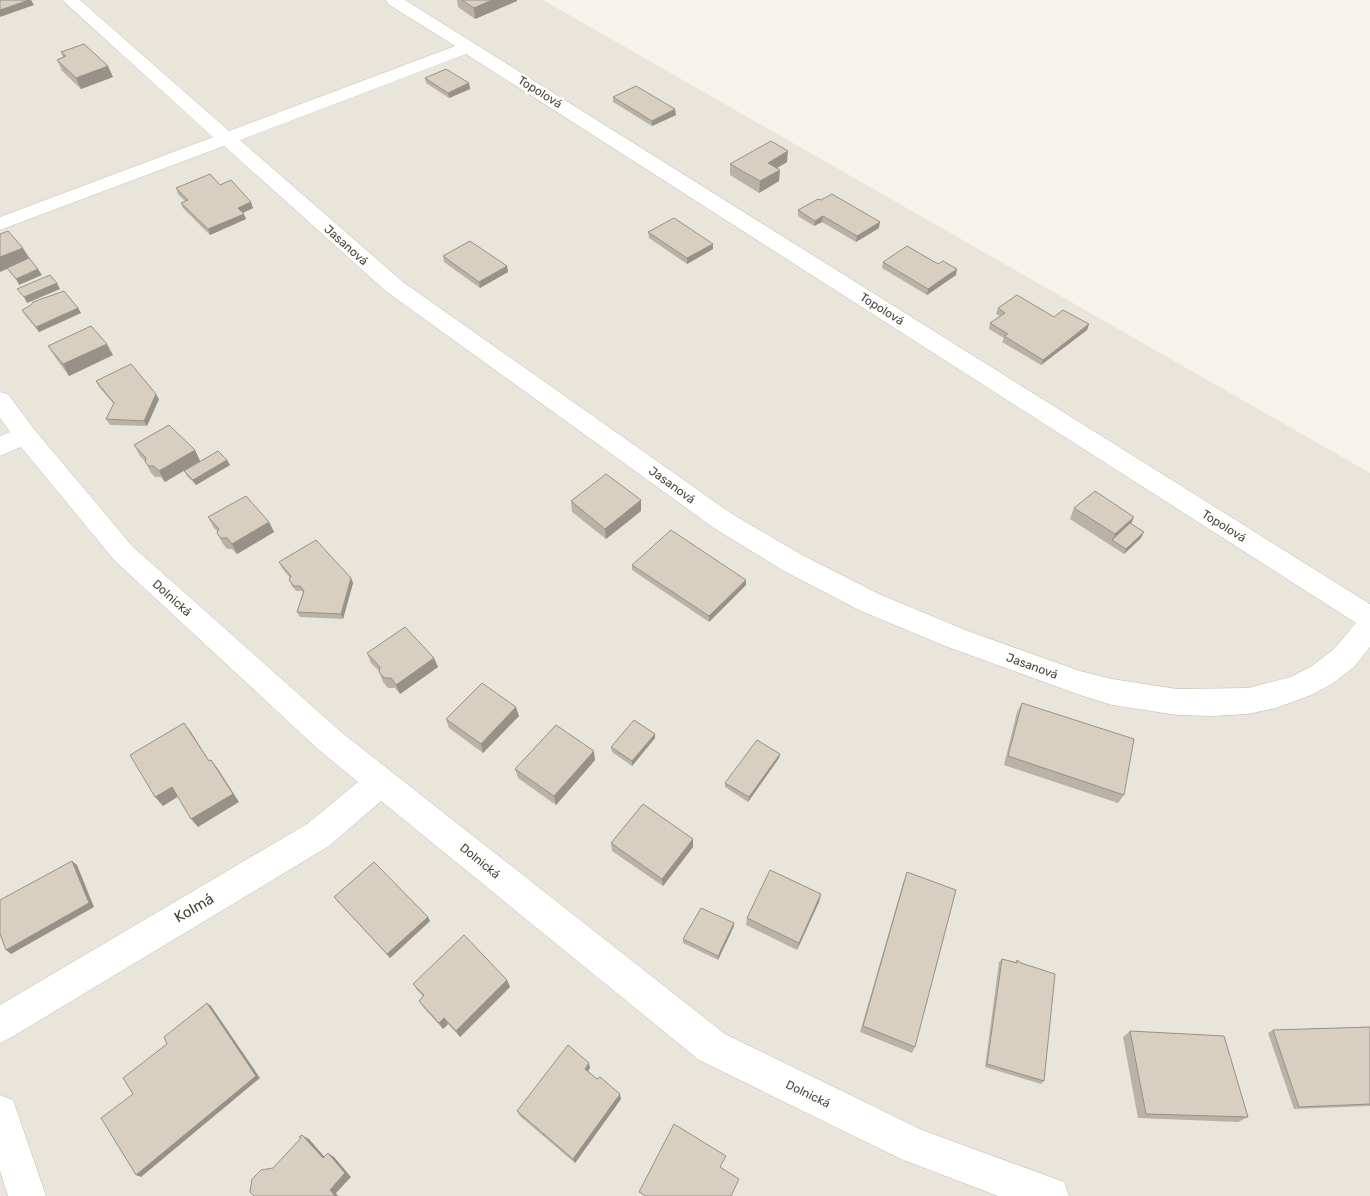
<svg xmlns="http://www.w3.org/2000/svg" width="1370" height="1196" font-family="Rubik,sans-serif">
	<style>
		.residential { fill: #eae5da }
		.lines { fill: none; stroke-linecap: round; stroke-linejoin: round }
		.street-casing { stroke: #c2bbae; stroke-width: 1 }
		.street { fill: #fff; fill-rule: evenodd }
		.wall { fill: #bab2a6 }
		.shaded-wall { fill: #979187 }
		.building { fill: #d8cfc1; stroke: #979187 }
		.labels { text-anchor: middle; dominant-baseline: central; stroke-width: 5; stroke-linejoin: round; paint-order: stroke }
		.street-label { font-size: 12px; fill: #4b4439; stroke: #fff }
		.near-street-label { font-size: 15px; fill: #4b4439; stroke: #fff }
	</style>
	<rect width="100%" height="100%" fill="#f6f3ec"/>
	<path class="residential" d="M 0,0 L 543,0 L 1370,473 L 1370,1196 L 0,1196 Z"/>
	<g class="lines">
		<defs>
			<g id="street">
				<path d="M 62,0 L 80,0 L 229,131 L 455,46 L 388,4 L 386,0 L 405,0 L 1370,604 L 1370,647 L 1354,667 L 1332,684 L 1311,695 L 1276,708 L 1248,714 L 1212,716 L 1177,715 L 1112,705 L 1080,695 L 945,646 L 859,610 L 784,571 L 714,528 L 387,292 L 224,146 L 0,230 L 0,217 L 213,137 ZM 466,54 L 1356,623 L 1334,649 L 1312,666 L 1291,677 L 1248,688 L 1177,689 L 1112,679 L 1080,671 L 965,630 L 879,594 L 802,555 L 732,514 L 403,282 L 240,140 Z"/>
				<path d="M 0,392 L 8,394 L 34,429 L 132,546 L 341,732 L 725,1034 L 922,1130 L 1064,1182 L 1069,1196 L 998,1196 L 901,1159 L 699,1060 L 381,801 L 329,846 L 12,1037 L 0,1043 L 0,1005 L 307,824 L 358,782 L 319,750 L 114,560 L 21,447 L 0,456 L 0,436 L 10,432 L 0,418 Z"/>
				<path d="M 0,1095 L 13,1100 L 46,1196 L 8,1196 L 0,1171 Z"/>
			</g>
		</defs>
		<use href="#street" class="street-casing"/>
		<use href="#street" class="street"/>
	</g>
	<g class="wall">
		<path d="M 457,0 L 517,0 L 517,1 L 475,19 L 458,7 Z"/>
		<path d="M 61,52 L 113,77 L 81,89 L 62,71 L 57,60 L 63,57 Z"/>
		<path d="M 425,78 L 469,83 L 470,89 L 449,98 L 426,83 Z"/>
		<path d="M 613,97 L 676,115 L 652,126 L 613,102 Z"/>
		<path d="M 787,162 L 777,168 L 779,181 L 759,193 L 730,175 L 730,164 Z"/>
		<path d="M 220,185 L 253,208 L 243,213 L 246,219 L 210,235 L 183,208 L 181,203 L 185,201 L 178,194 L 176,188 Z"/>
		<path d="M 798,210 L 879,228 L 856,242 L 822,222 L 814,226 L 798,216 Z"/>
		<path d="M 648,232 L 713,249 L 687,264 L 649,238 Z"/>
		<path d="M 443,256 L 507,266 L 508,272 L 480,288 L 444,262 Z"/>
		<path d="M 883,262 L 938,264 L 956,275 L 927,295 L 882,268 Z"/>
		<path d="M 78,308 L 81,313 L 39,332 L 25,315 L 22,310 Z"/>
		<path d="M 998,308 L 1054,317 L 1089,324 L 1087,330 L 1041,365 L 1002,342 L 1004,338 L 989,329 L 990,323 L 1000,316 L 996,314 Z"/>
		<path d="M 48,346 L 113,355 L 69,376 L 55,357 Z"/>
		<path d="M 96,381 L 159,399 L 147,426 L 110,425 L 106,419 L 114,404 L 99,387 Z"/>
		<path d="M 134,445 L 195,450 L 200,461 L 165,482 L 161,477 L 155,477 L 151,473 L 145,461 L 140,456 Z"/>
		<path d="M 227,460 L 230,465 L 196,485 L 187,476 L 184,471 Z"/>
		<path d="M 641,500 L 641,511 L 606,539 L 572,512 L 571,501 Z"/>
		<path d="M 1074,508 L 1134,517 L 1131,523 L 1141,538 L 1124,554 L 1070,519 Z"/>
		<path d="M 208,517 L 269,522 L 274,532 L 237,554 L 232,549 L 227,549 L 223,544 L 217,533 L 218,532 L 214,528 Z"/>
		<path d="M 279,562 L 351,578 L 353,583 L 343,619 L 300,617 L 297,612 L 303,592 L 302,591 L 296,591 L 292,586 L 289,580 L 290,578 L 282,568 Z"/>
		<path d="M 632,565 L 746,580 L 746,585 L 709,622 L 632,570 Z"/>
		<path d="M 367,653 L 434,658 L 438,667 L 400,694 L 395,688 L 388,688 L 383,682 L 379,671 L 371,663 Z"/>
		<path d="M 1022,703 L 1124,795 L 1118,803 L 1004,765 L 1017,712 Z"/>
		<path d="M 519,716 L 483,753 L 449,728 L 446,719 Z"/>
		<path d="M 655,738 L 632,766 L 612,752 L 611,747 Z"/>
		<path d="M 780,754 L 779,758 L 748,802 L 725,787 L 725,783 Z"/>
		<path d="M 595,760 L 556,805 L 518,778 L 515,769 Z"/>
		<path d="M 693,839 L 693,847 L 663,886 L 612,851 L 611,843 Z"/>
		<path d="M 907,872 L 915,1047 L 912,1053 L 860,1032 L 904,880 Z"/>
		<path d="M 821,894 L 819,902 L 797,950 L 746,925 L 747,918 Z"/>
		<path d="M 334,897 L 428,917 L 430,921 L 390,958 Z"/>
		<path d="M 734,926 L 718,960 L 683,943 L 683,939 Z"/>
		<path d="M 1002,959 L 1015,962 L 1017,960 L 1021,963 L 1044,1081 L 1041,1084 L 985,1067 L 999,962 Z"/>
		<path d="M 507,980 L 510,987 L 460,1037 L 448,1024 L 443,1029 L 423,1007 L 419,1001 L 423,996 L 417,990 L 413,984 Z"/>
		<path d="M 1370,1027 L 1370,1106 L 1294,1109 L 1268,1033 L 1273,1030 Z"/>
		<path d="M 1130,1031 L 1248,1117 L 1238,1122 L 1138,1118 L 1123,1037 Z"/>
		<path d="M 590,1068 L 588,1071 L 621,1099 L 575,1163 L 520,1116 L 517,1111 Z"/>
	</g>
	<g class="shaded-wall">
		<path d="M 29,0 L 31,0 L 34,5 L 0,17 L 0,10 Z"/>
		<path d="M 492,0 L 517,0 L 517,1 L 475,19 L 474,8 Z"/>
		<path d="M 108,66 L 113,77 L 81,89 L 76,78 Z"/>
		<path d="M 469,83 L 470,89 L 449,98 L 448,93 Z"/>
		<path d="M 675,109 L 676,115 L 652,126 L 652,121 Z"/>
		<path d="M 788,151 L 787,162 L 767,174 L 768,163 Z"/>
		<path d="M 780,170 L 779,181 L 759,193 L 760,181 Z"/>
		<path d="M 251,202 L 253,208 L 240,214 L 238,208 Z"/>
		<path d="M 244,214 L 246,219 L 210,235 L 208,229 Z"/>
		<path d="M 823,216 L 822,222 L 814,226 L 815,221 Z"/>
		<path d="M 880,222 L 879,228 L 856,242 L 857,236 Z"/>
		<path d="M 713,244 L 713,249 L 687,264 L 687,258 Z"/>
		<path d="M 23,248 L 30,259 L 0,272 L 0,257 Z"/>
		<path d="M 507,266 L 508,272 L 480,288 L 479,282 Z"/>
		<path d="M 38,269 L 42,275 L 19,285 L 16,279 Z"/>
		<path d="M 957,269 L 956,275 L 927,295 L 928,289 Z"/>
		<path d="M 57,283 L 60,289 L 27,303 L 24,297 Z"/>
		<path d="M 78,308 L 81,313 L 39,332 L 36,327 Z"/>
		<path d="M 1089,324 L 1087,330 L 1041,365 L 1043,360 Z"/>
		<path d="M 107,344 L 113,355 L 69,376 L 63,364 Z"/>
		<path d="M 156,394 L 159,399 L 147,426 L 144,421 Z"/>
		<path d="M 195,450 L 200,461 L 165,482 L 159,471 Z"/>
		<path d="M 227,460 L 230,465 L 196,485 L 193,480 Z"/>
		<path d="M 641,500 L 641,511 L 606,539 L 605,529 Z"/>
		<path d="M 1134,517 L 1129,528 L 1112,540 L 1115,534 Z"/>
		<path d="M 269,522 L 274,532 L 237,554 L 232,544 Z"/>
		<path d="M 1144,532 L 1141,538 L 1124,554 L 1126,549 Z"/>
		<path d="M 351,578 L 353,583 L 343,619 L 341,614 Z"/>
		<path d="M 746,580 L 746,585 L 709,622 L 709,616 Z"/>
		<path d="M 434,658 L 438,667 L 400,694 L 396,685 Z"/>
		<path d="M 516,707 L 519,716 L 483,753 L 481,744 Z"/>
		<path d="M 184,723 L 191,732 L 215,770 L 209,761 Z"/>
		<path d="M 655,734 L 655,738 L 632,766 L 632,761 Z"/>
		<path d="M 594,751 L 595,760 L 556,805 L 554,796 Z"/>
		<path d="M 780,754 L 779,758 L 748,802 L 749,797 Z"/>
		<path d="M 211,760 L 218,769 L 239,802 L 198,827 L 191,819 Z"/>
		<path d="M 172,787 L 179,796 L 163,806 L 155,797 Z"/>
		<path d="M 693,839 L 693,847 L 663,886 L 662,879 Z"/>
		<path d="M 72,861 L 77,865 L 94,907 L 11,954 L 6,950 Z"/>
		<path d="M 821,894 L 819,902 L 797,950 L 799,943 Z"/>
		<path d="M 428,917 L 430,921 L 390,958 L 387,954 Z"/>
		<path d="M 734,923 L 734,926 L 718,960 L 718,956 Z"/>
		<path d="M 507,980 L 510,987 L 460,1037 L 456,1031 Z"/>
		<path d="M 207,1003 L 211,1006 L 260,1078 L 141,1177 L 136,1175 Z"/>
		<path d="M 444,1018 L 448,1024 L 443,1029 L 439,1023 Z"/>
		<path d="M 589,1063 L 590,1068 L 586,1074 L 585,1069 Z"/>
		<path d="M 620,1094 L 621,1099 L 575,1163 L 573,1159 Z"/>
		<path d="M 302,1135 L 309,1139 L 329,1162 L 323,1158 Z"/>
		<path d="M 328,1153 L 334,1157 L 351,1177 L 336,1193 L 338,1196 L 335,1196 L 330,1190 Z"/>
	</g>
	<g class="building">
		<path d="M 0,0 L 29,0 L 0,10 Z"/>
		<path d="M 462,0 L 492,0 L 474,8 Z"/>
		<path d="M 84,44 L 108,66 L 76,78 L 57,60 L 66,56 L 61,52 Z"/>
		<path d="M 446,69 L 469,83 L 448,93 L 425,78 Z"/>
		<path d="M 636,86 L 675,109 L 652,121 L 613,97 Z"/>
		<path d="M 771,141 L 788,151 L 768,163 L 780,170 L 760,181 L 730,164 Z"/>
		<path d="M 210,174 L 220,185 L 231,180 L 251,202 L 238,208 L 244,214 L 208,229 L 181,203 L 188,200 L 176,188 Z"/>
		<path d="M 832,194 L 880,222 L 857,236 L 823,216 L 815,221 L 798,210 L 818,199 L 821,200 Z"/>
		<path d="M 674,218 L 713,244 L 687,258 L 648,232 Z"/>
		<path d="M 8,231 L 23,248 L 0,257 L 0,234 Z"/>
		<path d="M 470,241 L 507,266 L 479,282 L 443,256 Z"/>
		<path d="M 907,246 L 938,264 L 943,261 L 957,269 L 928,289 L 883,262 Z"/>
		<path d="M 29,258 L 38,269 L 16,279 L 7,268 Z"/>
		<path d="M 50,275 L 57,283 L 24,297 L 17,289 Z"/>
		<path d="M 64,291 L 78,308 L 36,327 L 22,310 L 31,305 L 33,302 Z"/>
		<path d="M 1017,295 L 1054,317 L 1063,310 L 1089,324 L 1043,360 L 1004,336 L 1008,334 L 990,323 L 1005,313 L 998,308 Z"/>
		<path d="M 91,326 L 107,344 L 63,364 L 48,346 Z"/>
		<path d="M 131,364 L 156,394 L 144,421 L 106,419 L 114,403 L 96,381 Z"/>
		<path d="M 169,425 L 195,450 L 159,471 L 154,466 L 149,466 L 145,462 L 146,458 L 134,445 Z"/>
		<path d="M 218,451 L 227,460 L 193,480 L 184,471 Z"/>
		<path d="M 606,474 L 641,500 L 605,529 L 571,501 Z"/>
		<path d="M 1095,491 L 1134,517 L 1115,534 L 1074,508 Z"/>
		<path d="M 246,496 L 269,522 L 232,544 L 227,538 L 221,538 L 217,533 L 219,529 L 208,517 Z"/>
		<path d="M 1130,523 L 1144,532 L 1126,549 L 1112,540 Z"/>
		<path d="M 671,530 L 746,580 L 709,616 L 632,565 Z"/>
		<path d="M 316,540 L 351,578 L 341,614 L 297,612 L 304,591 L 300,586 L 294,586 L 289,580 L 291,576 L 279,562 Z"/>
		<path d="M 405,627 L 434,658 L 396,685 L 391,678 L 384,678 L 379,672 L 380,667 L 367,653 Z"/>
		<path d="M 482,683 L 516,707 L 481,744 L 446,719 Z"/>
		<path d="M 1022,703 L 1134,739 L 1124,795 L 1008,756 Z"/>
		<path d="M 634,720 L 655,734 L 632,761 L 611,747 Z"/>
		<path d="M 184,723 L 209,761 L 211,760 L 233,794 L 191,819 L 172,787 L 155,797 L 130,755 Z"/>
		<path d="M 556,725 L 594,751 L 554,796 L 515,769 Z"/>
		<path d="M 757,740 L 780,754 L 749,797 L 725,783 Z"/>
		<path d="M 643,804 L 693,839 L 662,879 L 611,843 Z"/>
		<path d="M 72,861 L 89,903 L 6,950 L 0,934 L 0,900 Z"/>
		<path d="M 374,862 L 428,917 L 387,954 L 334,897 Z"/>
		<path d="M 770,870 L 821,894 L 799,943 L 747,918 Z"/>
		<path d="M 907,872 L 956,890 L 915,1047 L 863,1026 Z"/>
		<path d="M 701,908 L 734,923 L 718,956 L 683,939 Z"/>
		<path d="M 464,935 L 507,980 L 456,1031 L 444,1018 L 439,1023 L 419,1001 L 424,995 L 413,984 Z"/>
		<path d="M 1002,959 L 1017,963 L 1017,960 L 1021,963 L 1055,974 L 1044,1081 L 987,1064 Z"/>
		<path d="M 207,1003 L 256,1076 L 136,1175 L 101,1118 L 133,1094 L 123,1078 L 167,1044 L 164,1037 Z"/>
		<path d="M 1370,1027 L 1370,1104 L 1299,1107 L 1273,1030 Z"/>
		<path d="M 1130,1031 L 1224,1036 L 1248,1117 L 1146,1114 Z"/>
		<path d="M 568,1045 L 589,1063 L 585,1069 L 597,1079 L 600,1077 L 620,1094 L 573,1159 L 517,1111 Z"/>
		<path d="M 674,1124 L 726,1156 L 720,1167 L 739,1179 L 731,1196 L 646,1196 L 639,1192 Z"/>
		<path d="M 302,1135 L 323,1158 L 328,1153 L 345,1173 L 330,1190 L 335,1196 L 254,1196 L 250,1192 L 252,1179 L 261,1170 L 273,1168 L 301,1138 L 299,1137 Z"/>
	</g>
	<g class="labels">
		<g class="street-label">
			<text transform="translate(540 92) rotate(32)">Topolová</text>
			<text transform="translate(346 245) rotate(42)">Jasanová</text>
			<text transform="translate(882 309) rotate(32)">Topolová</text>
			<text transform="translate(672 485) rotate(36)">Jasanová</text>
			<text transform="translate(1224 526) rotate(32)">Topolová</text>
			<text transform="translate(172 598) rotate(42)">Dolnická</text>
			<text transform="translate(1032 666) rotate(20)">Jasanová</text>
			<text transform="translate(480 861) rotate(39)">Dolnická</text>
			<text transform="translate(808 1094) rotate(26)">Dolnická</text>
		</g>
		<g class="near-street-label">
			<text transform="translate(194 908) rotate(-30)">Kolmá</text>
		</g>
	</g>
</svg>
